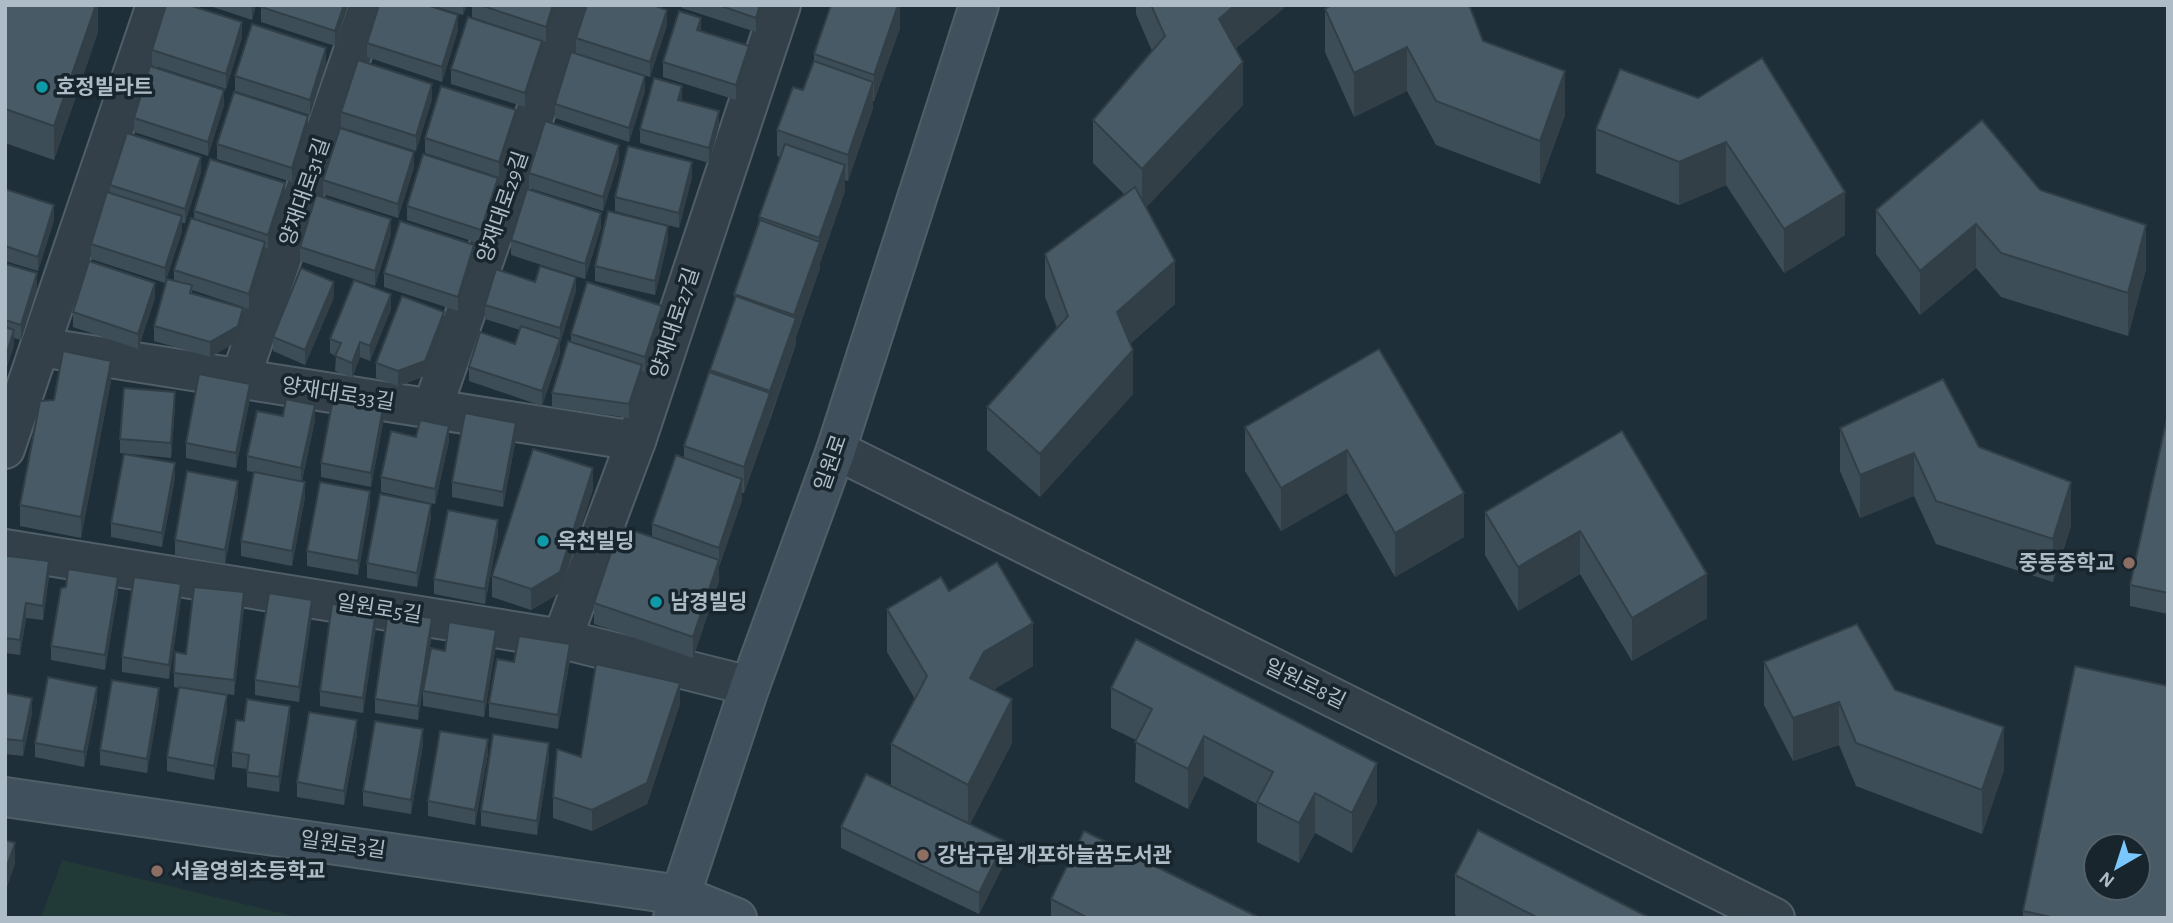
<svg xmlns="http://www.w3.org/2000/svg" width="2173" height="923" font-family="'Alegreya Sans','Noto Sans KR',sans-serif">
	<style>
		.park { fill: #213a38 }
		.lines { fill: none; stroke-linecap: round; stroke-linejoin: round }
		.street-casing { stroke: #505e67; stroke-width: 42 }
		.secondary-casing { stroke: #505e67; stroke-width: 42 }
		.street { stroke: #334049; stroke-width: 38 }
		.secondary { stroke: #40505c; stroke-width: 38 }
		.wall { fill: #3d4d57 }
		.shaded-wall { fill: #323f47 }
		.building { fill: #475a65; stroke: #323f47; stroke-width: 2; fill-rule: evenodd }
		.culture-dot { fill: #0f9aa8; stroke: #18252d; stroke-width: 2.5 }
		.education-dot { fill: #8d6e63; stroke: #18252d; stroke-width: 2.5 }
		.labels { text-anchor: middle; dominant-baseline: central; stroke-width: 7; stroke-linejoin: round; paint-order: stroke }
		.poi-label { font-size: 21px; font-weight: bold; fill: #adbcc6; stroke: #18252d; text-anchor: start }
		.street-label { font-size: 21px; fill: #adbcc6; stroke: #18252d }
	</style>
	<rect width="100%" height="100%" fill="#1f2f39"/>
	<path class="park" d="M 62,860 L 301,918 L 41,918 Z"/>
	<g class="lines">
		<defs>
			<g id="street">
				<path d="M 40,347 L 636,441"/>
				<path d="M 240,379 L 369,5"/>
				<path d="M 432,409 L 573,5"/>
				<path d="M 5,449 L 156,5"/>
				<path d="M 836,450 L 1775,918"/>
				<path d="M 5,549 L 562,639 L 750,686"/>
				<path d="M 562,639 L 636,441 L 781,5"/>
			</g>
			<g id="secondary">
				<path d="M 5,797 L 680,895 L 737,918"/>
				<path d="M 673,918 L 750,686 L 836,450 L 979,5"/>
			</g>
		</defs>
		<use href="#street" class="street-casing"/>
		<use href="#secondary" class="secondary-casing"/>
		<use href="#street" class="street"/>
		<use href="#secondary" class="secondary"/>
	</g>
	<g class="wall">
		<path d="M 5,5 L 98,5 L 98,32 L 54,160 L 5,143 Z"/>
		<path d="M 207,5 L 256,5 L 252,20 Z"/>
		<path d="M 348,5 L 335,46 L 261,22 L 261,7 Z"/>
		<path d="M 431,5 L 467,5 L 463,15 Z"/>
		<path d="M 472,5 L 558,5 L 546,42 L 472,17 Z"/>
		<path d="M 682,5 L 765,5 L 756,32 L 682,8 Z"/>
		<path d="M 900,5 L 900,28 L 874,101 L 873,101 L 873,108 L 848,181 L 845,180 L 845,191 L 820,263 L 820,268 L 796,337 L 796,344 L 770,420 L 744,493 L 742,493 L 742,500 L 719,567 L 719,581 L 693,658 L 594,624 L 594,603 L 652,537 L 652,524 L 684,458 L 684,446 L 734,301 L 734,294 L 780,157 L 777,156 L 777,130 L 803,90 L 814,61 L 814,54 Z"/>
		<path d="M 1136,5 L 1284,5 L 1284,8 L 1235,49 L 1243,105 L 1146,207 L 1175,304 L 1130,344 L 1133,394 L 1040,497 L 987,450 L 987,407 L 1057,328 L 1045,297 L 1045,254 L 1124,194 L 1093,163 L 1093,120 L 1152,51 L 1136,14 Z"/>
		<path d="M 1325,9 L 1483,41 L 1565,115 L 1540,184 L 1436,145 L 1407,91 L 1354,117 L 1325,52 Z"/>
		<path d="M 667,25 L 650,77 L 576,53 L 576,38 Z"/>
		<path d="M 458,30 L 442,82 L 367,57 L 367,43 Z"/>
		<path d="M 701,31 L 749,60 L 736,100 L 663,77 L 663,62 Z"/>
		<path d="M 242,37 L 226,89 L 152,65 L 152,50 Z"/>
		<path d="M 542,56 L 525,107 L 451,84 L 451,69 Z"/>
		<path d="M 326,63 L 310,115 L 235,91 L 235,76 Z"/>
		<path d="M 1620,69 L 1845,192 L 1845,235 L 1784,273 L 1726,185 L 1679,205 L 1596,173 L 1596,129 Z"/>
		<path d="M 645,91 L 629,142 L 555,118 L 555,104 Z"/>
		<path d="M 432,99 L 416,151 L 341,127 L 341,112 Z"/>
		<path d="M 682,101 L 719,126 L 709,163 L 640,143 L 640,129 Z"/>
		<path d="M 224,105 L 208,156 L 134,132 L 134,118 Z"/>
		<path d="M 516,125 L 499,177 L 425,153 L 425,138 Z"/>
		<path d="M 308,131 L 292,182 L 217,159 L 217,144 Z"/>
		<path d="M 619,160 L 603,211 L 529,188 L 529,173 Z"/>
		<path d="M 414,167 L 398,218 L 323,194 L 323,180 Z"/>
		<path d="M 201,172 L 185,223 L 182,223 L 182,231 L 165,283 L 91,259 L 91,244 L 110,193 L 110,185 Z"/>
		<path d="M 692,177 L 679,228 L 615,211 L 615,197 Z"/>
		<path d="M 5,189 L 54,220 L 38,271 L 5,261 Z"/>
		<path d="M 2040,190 L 2146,269 L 2128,336 L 2001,297 L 1976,268 L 1920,315 L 1876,254 L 1876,210 Z"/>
		<path d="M 498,193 L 481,244 L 407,220 L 407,206 Z"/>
		<path d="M 285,198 L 268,249 L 265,248 L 265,257 L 249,309 L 192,290 L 192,294 L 243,323 L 238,341 L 210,357 L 154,341 L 154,326 L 174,280 L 174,270 L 194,219 L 194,211 Z"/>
		<path d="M 601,227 L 585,279 L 511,255 L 511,240 Z"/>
		<path d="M 391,234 L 375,286 L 300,261 L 300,247 Z"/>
		<path d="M 668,240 L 655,295 L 595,281 L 595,266 Z"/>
		<path d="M 474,260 L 458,311 L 384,287 L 384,273 Z"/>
		<path d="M 5,267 L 37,288 L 21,340 L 14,338 L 14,345 L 5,373 Z"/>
		<path d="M 535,282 L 576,291 L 560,343 L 560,353 L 542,406 L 469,381 L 469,367 L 515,344 L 520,330 L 485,319 L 485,305 Z"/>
		<path d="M 334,297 L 305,365 L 273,351 L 273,337 Z"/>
		<path d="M 155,298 L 138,349 L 73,327 L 73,312 Z"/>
		<path d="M 391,309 L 370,361 L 360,357 L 352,378 L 335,371 L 336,356 L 330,353 L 330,339 Z"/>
		<path d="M 662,320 L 645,372 L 642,371 L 642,380 L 629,418 L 552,407 L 552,393 L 571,342 L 571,334 Z"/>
		<path d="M 444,327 L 425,376 L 398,386 L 376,378 L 376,363 Z"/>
		<path d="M 1379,349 L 1464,537 L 1395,577 L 1347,493 L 1281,531 L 1245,471 L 1245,427 Z"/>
		<path d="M 111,381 L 81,538 L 20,526 L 20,505 L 54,400 Z"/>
		<path d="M 250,398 L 236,468 L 186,458 L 186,443 Z"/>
		<path d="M 175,407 L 171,458 L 120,453 L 120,439 Z"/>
		<path d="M 2168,414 L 2168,614 L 2130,606 L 2130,585 Z"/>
		<path d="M 283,416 L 315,420 L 302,481 L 305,497 L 292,566 L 241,556 L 241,541 L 260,473 L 247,471 L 247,456 Z"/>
		<path d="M 384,418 L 371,487 L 321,477 L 321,463 Z"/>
		<path d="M 1840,428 L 1979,447 L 2071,526 L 2053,582 L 1936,544 L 1914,496 L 1860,518 L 1840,471 Z"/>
		<path d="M 1622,431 L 1707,618 L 1632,661 L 1580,574 L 1518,611 L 1485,555 L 1485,512 Z"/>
		<path d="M 416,437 L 449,441 L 435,504 L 381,492 L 381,477 Z"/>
		<path d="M 516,438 L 503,507 L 452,497 L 452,482 Z"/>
		<path d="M 175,478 L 162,547 L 111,537 L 111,523 Z"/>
		<path d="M 593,489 L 560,593 L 531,610 L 492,597 L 492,576 Z"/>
		<path d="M 238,496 L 225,564 L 175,555 L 175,540 Z"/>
		<path d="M 370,506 L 358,575 L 307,566 L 307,551 Z"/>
		<path d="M 431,518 L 417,587 L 367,578 L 367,563 Z"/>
		<path d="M 498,535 L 485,604 L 434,594 L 434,579 Z"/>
		<path d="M 5,557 L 49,576 L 43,620 L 26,618 L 20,655 L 5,653 Z"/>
		<path d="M 949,591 L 1033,666 L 993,690 L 1012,743 L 970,824 L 1005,862 L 979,914 L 841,848 L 841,827 L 891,786 L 891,744 L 915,699 L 887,652 L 887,609 Z"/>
		<path d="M 118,592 L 105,670 L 51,660 L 51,646 Z"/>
		<path d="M 181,599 L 169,679 L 122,672 L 122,657 Z"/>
		<path d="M 244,607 L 234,695 L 204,691 L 227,710 L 214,780 L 167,771 L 167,757 L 179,688 L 174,687 L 174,673 L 186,654 Z"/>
		<path d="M 312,615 L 299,702 L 255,695 L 255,680 Z"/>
		<path d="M 376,626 L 363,713 L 320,706 L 320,691 Z"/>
		<path d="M 432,633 L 418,720 L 375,713 L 375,699 Z"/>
		<path d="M 496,645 L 484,717 L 423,706 L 423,691 L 445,651 Z"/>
		<path d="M 570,659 L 558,729 L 489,717 L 489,703 L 514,662 Z"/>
		<path d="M 1764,662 L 1895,690 L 2004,770 L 1982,834 L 1856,786 L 1839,745 L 1793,761 L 1764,705 Z"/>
		<path d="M 1111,688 L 1377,803 L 1352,853 L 1315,833 L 1299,863 L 1257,842 L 1257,804 L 1204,776 L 1188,809 L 1135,782 L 1136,740 L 1111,728 Z"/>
		<path d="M 5,693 L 32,713 L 23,756 L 5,754 Z"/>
		<path d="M 97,701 L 84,767 L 35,757 L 35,743 Z"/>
		<path d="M 159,703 L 147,773 L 100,765 L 100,750 Z"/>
		<path d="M 680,704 L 647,804 L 592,831 L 553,818 L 553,797 L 581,757 Z"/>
		<path d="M 290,720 L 279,792 L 247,787 L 247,769 L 232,767 L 232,752 L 244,721 Z"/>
		<path d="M 357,735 L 344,805 L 297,797 L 297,782 Z"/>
		<path d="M 423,744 L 411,814 L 363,806 L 363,791 Z"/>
		<path d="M 488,754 L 475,825 L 428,816 L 428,801 Z"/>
		<path d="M 549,758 L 537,835 L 481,826 L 481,811 Z"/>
		<path d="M 1455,875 L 1650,918 L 1460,918 L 1455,915 Z"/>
		<path d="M 1051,899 L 1260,918 L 1051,918 Z"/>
		<path d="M 2023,911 L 2168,918 L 2023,918 Z"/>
	</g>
	<g class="shaded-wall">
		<path d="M 96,5 L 98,5 L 98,32 L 54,160 L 54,126 Z"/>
		<path d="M 252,5 L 256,5 L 252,20 Z"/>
		<path d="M 344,5 L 348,5 L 335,46 L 335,31 Z"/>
		<path d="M 463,5 L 467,5 L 463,15 Z"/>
		<path d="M 553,5 L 558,5 L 546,42 L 546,27 Z"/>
		<path d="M 760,5 L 765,5 L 756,32 L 756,18 Z"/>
		<path d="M 898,5 L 900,5 L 900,28 L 874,101 L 874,75 Z"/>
		<path d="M 1235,5 L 1284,5 L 1284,8 L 1219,62 L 1219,19 Z"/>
		<path d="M 667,10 L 667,25 L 650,77 L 650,62 Z"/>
		<path d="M 458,15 L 458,30 L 442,82 L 442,67 Z"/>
		<path d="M 701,18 L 701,32 L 697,30 Z"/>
		<path d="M 242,22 L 242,37 L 226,89 L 226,74 Z"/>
		<path d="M 542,41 L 542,56 L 525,107 L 525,93 Z"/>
		<path d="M 749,46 L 749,60 L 736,100 L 736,85 Z"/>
		<path d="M 1407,47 L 1407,91 L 1354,117 L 1354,73 Z"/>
		<path d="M 326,48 L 326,63 L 310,115 L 310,100 Z"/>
		<path d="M 1243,62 L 1243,105 L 1142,212 L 1142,169 Z"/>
		<path d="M 1565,71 L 1565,115 L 1540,184 L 1540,141 Z"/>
		<path d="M 645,76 L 645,91 L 629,142 L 629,128 Z"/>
		<path d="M 873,82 L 873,108 L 848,181 L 848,155 Z"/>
		<path d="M 432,84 L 432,99 L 416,151 L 416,136 Z"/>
		<path d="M 682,86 L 682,100 L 678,114 L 678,100 Z"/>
		<path d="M 224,90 L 224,105 L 208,156 L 208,142 Z"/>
		<path d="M 516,110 L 516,125 L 499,177 L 499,162 Z"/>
		<path d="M 719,111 L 719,126 L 709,163 L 709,148 Z"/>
		<path d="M 308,116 L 308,131 L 292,182 L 292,168 Z"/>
		<path d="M 1726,142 L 1726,185 L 1679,205 L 1679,162 Z"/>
		<path d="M 619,145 L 619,160 L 603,211 L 603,197 Z"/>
		<path d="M 414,152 L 414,167 L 398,218 L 398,204 Z"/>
		<path d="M 201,157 L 201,172 L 185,223 L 185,209 Z"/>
		<path d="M 692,162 L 692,177 L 679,228 L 679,213 Z"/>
		<path d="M 845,165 L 845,191 L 820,263 L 820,268 L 796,337 L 796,344 L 770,417 L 770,391 L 794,321 L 794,315 L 819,244 L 819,238 Z"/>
		<path d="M 498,178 L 498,193 L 481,244 L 481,230 Z"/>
		<path d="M 285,183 L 285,198 L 268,249 L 268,235 Z"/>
		<path d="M 1845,192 L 1845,235 L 1784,273 L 1784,229 Z"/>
		<path d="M 54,205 L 54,220 L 38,271 L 38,257 Z"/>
		<path d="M 601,213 L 601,227 L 585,279 L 585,264 Z"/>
		<path d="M 182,216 L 182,231 L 165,283 L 165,268 Z"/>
		<path d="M 391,219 L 391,234 L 375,286 L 375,271 Z"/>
		<path d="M 1976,224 L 1976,268 L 1920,315 L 1920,271 Z"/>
		<path d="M 2146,225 L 2146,269 L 2128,336 L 2128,293 Z"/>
		<path d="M 668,226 L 668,240 L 655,295 L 655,281 Z"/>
		<path d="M 265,242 L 265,257 L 249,309 L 249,294 Z"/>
		<path d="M 474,245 L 474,260 L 458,311 L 458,297 Z"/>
		<path d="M 1175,261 L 1175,304 L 1117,355 L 1117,312 Z"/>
		<path d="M 37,273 L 37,288 L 21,340 L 21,325 Z"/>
		<path d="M 576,277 L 576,291 L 560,343 L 560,328 Z"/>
		<path d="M 334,282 L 334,297 L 305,365 L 305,350 Z"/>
		<path d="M 155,283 L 155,298 L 138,349 L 138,334 Z"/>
		<path d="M 391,294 L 391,309 L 370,361 L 370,346 Z"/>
		<path d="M 662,306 L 662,320 L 645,372 L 645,357 Z"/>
		<path d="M 243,308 L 243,323 L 238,341 L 210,357 L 210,342 Z"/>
		<path d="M 444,312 L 444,327 L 425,376 L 398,386 L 398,371 Z"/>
		<path d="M 14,330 L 14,345 L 5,373 L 5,359 Z"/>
		<path d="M 560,339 L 560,353 L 542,406 L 542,391 Z"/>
		<path d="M 360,342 L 360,357 L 352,378 L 352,363 Z"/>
		<path d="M 1133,350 L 1133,394 L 1040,497 L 1040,454 Z"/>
		<path d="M 111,361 L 111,381 L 81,538 L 81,517 Z"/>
		<path d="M 642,365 L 642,380 L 629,418 L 629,404 Z"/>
		<path d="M 250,384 L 250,398 L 236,468 L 236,453 Z"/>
		<path d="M 175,392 L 175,407 L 171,458 L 171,443 Z"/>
		<path d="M 770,393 L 770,420 L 744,493 L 744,467 Z"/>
		<path d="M 384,403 L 384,418 L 371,487 L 371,473 Z"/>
		<path d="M 315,405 L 315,420 L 301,483 L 301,468 Z"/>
		<path d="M 516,423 L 516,438 L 503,507 L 503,492 Z"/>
		<path d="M 449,426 L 449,441 L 435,504 L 435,489 Z"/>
		<path d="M 1347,450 L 1347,493 L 1281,531 L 1281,488 Z"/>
		<path d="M 1914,453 L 1914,496 L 1860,518 L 1860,475 Z"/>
		<path d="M 175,463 L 175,478 L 162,547 L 162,533 Z"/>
		<path d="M 593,468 L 593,489 L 560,593 L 531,610 L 531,589 Z"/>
		<path d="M 742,479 L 742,500 L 719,567 L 719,581 L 693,658 L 693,637 L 719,561 L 719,548 Z"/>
		<path d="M 238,481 L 238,496 L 225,564 L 225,550 Z"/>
		<path d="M 305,482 L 305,497 L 292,566 L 292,551 Z"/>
		<path d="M 2071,482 L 2071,526 L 2053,582 L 2053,539 Z"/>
		<path d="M 370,491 L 370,506 L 358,575 L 358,561 Z"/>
		<path d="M 1464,493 L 1464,537 L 1395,577 L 1395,533 Z"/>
		<path d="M 431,504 L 431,518 L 417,587 L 417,573 Z"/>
		<path d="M 498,520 L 498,535 L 485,604 L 485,589 Z"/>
		<path d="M 1580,531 L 1580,574 L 1518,611 L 1518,567 Z"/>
		<path d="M 49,561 L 49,576 L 43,620 L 43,606 Z"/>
		<path d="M 1707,574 L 1707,618 L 1632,661 L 1632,618 Z"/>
		<path d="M 118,577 L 118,592 L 105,670 L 105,655 Z"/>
		<path d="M 181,584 L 181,599 L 169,679 L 169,665 Z"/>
		<path d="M 244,592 L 244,607 L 234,695 L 234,680 Z"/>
		<path d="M 312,600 L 312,615 L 299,702 L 299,687 Z"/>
		<path d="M 26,603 L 26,618 L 20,655 L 20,640 Z"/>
		<path d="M 376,611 L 376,626 L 363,713 L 363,698 Z"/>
		<path d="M 432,618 L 432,633 L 418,720 L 418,706 Z"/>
		<path d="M 1033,623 L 1033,666 L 984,695 L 970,678 L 984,652 Z"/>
		<path d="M 496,630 L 496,645 L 484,717 L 484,702 Z"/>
		<path d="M 570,644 L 570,659 L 558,729 L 558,715 Z"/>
		<path d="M 680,683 L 680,704 L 647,804 L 592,831 L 592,810 Z"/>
		<path d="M 97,687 L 97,701 L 84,767 L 84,752 Z"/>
		<path d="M 159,688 L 159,703 L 147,773 L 147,759 Z"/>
		<path d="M 227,695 L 227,710 L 214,780 L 214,766 Z"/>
		<path d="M 32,698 L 32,713 L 23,756 L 23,741 Z"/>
		<path d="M 1012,699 L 1012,743 L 968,828 L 968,785 Z"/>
		<path d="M 1839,702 L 1839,745 L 1793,761 L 1793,718 Z"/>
		<path d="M 290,706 L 290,720 L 279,792 L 279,777 Z"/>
		<path d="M 357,720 L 357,735 L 344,805 L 344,791 Z"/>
		<path d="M 2004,727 L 2004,770 L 1982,834 L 1982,790 Z"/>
		<path d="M 423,729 L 423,744 L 411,814 L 411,800 Z"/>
		<path d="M 1204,736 L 1204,776 L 1188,809 L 1188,769 Z"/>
		<path d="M 488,739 L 488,754 L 475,825 L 475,810 Z"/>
		<path d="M 549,743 L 549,758 L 537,835 L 537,821 Z"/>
		<path d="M 1377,763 L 1377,803 L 1352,853 L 1352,813 Z"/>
		<path d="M 1315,793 L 1315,833 L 1299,863 L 1299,823 Z"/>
		<path d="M 1005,841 L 1005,862 L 979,914 L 979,893 Z"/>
		<path d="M 15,843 L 15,864 L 5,893 L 5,872 Z"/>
	</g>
	<g class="building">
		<path d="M 5,5 L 96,5 L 54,126 L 5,109 Z"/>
		<path d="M 166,5 L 189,5 L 242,22 L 226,74 L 152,50 Z"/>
		<path d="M 262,5 L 344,5 L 335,31 L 261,7 Z"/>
		<path d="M 379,5 L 427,5 L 458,15 L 442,67 L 367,43 Z"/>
		<path d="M 480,5 L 553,5 L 546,27 Z"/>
		<path d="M 587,5 L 653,5 L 667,10 L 650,62 L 576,38 Z"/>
		<path d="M 718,5 L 760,5 L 756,18 Z"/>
		<path d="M 831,5 L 898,5 L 874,75 L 814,54 Z"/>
		<path d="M 1151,5 L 1235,5 L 1219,19 L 1243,62 L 1142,169 L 1093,120 L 1165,36 Z"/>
		<path d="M 1332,5 L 1469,5 L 1483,41 L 1565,71 L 1540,141 L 1436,101 L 1407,47 L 1354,73 L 1325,9 Z"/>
		<path d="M 679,11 L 701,18 L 697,30 L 749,46 L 736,85 L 663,62 Z"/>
		<path d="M 468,17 L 542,41 L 525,93 L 451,69 Z"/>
		<path d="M 252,24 L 326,48 L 310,100 L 235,76 Z"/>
		<path d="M 571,52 L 645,76 L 629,128 L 555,104 Z"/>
		<path d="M 1762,58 L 1845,192 L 1784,229 L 1726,142 L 1679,162 L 1596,129 L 1620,69 L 1698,98 Z"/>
		<path d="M 358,60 L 432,84 L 416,136 L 341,112 Z"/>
		<path d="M 814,61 L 873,82 L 848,155 L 777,130 L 793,87 L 803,90 Z"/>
		<path d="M 150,66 L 224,90 L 208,142 L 134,118 Z"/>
		<path d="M 654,78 L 682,86 L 678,100 L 719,111 L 709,148 L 640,129 Z"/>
		<path d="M 441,86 L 516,110 L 499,162 L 425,138 Z"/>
		<path d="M 234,92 L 308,116 L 292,168 L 217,144 Z"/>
		<path d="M 1982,120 L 2040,190 L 2146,225 L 2128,293 L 2001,253 L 1976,224 L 1920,271 L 1876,210 Z"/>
		<path d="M 545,121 L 619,145 L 603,197 L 529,173 Z"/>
		<path d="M 340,128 L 414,152 L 398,204 L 323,180 Z"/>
		<path d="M 127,133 L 201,157 L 185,209 L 110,185 Z"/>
		<path d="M 785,144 L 845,165 L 819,238 L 759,217 Z"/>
		<path d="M 628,146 L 692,162 L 679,213 L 615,197 Z"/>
		<path d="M 423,154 L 498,178 L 481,230 L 407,206 Z"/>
		<path d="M 210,159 L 285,183 L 268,235 L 194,211 Z"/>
		<path d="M 1135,187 L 1175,261 L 1117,312 L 1133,350 L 1040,454 L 987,407 L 1068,316 L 1045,254 Z"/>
		<path d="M 5,189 L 54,205 L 38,257 L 5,246 Z"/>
		<path d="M 527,189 L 601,213 L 585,264 L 511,240 Z"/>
		<path d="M 107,192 L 182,216 L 165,268 L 91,244 Z"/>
		<path d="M 316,195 L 391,219 L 375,271 L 300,247 Z"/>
		<path d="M 608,211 L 668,226 L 655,281 L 595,266 Z"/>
		<path d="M 191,218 L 265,242 L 249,294 L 174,270 Z"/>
		<path d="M 760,220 L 820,242 L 794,315 L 734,294 Z"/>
		<path d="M 400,221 L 474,245 L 458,297 L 384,273 Z"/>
		<path d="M 89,261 L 155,283 L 138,334 L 73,312 Z"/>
		<path d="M 6,264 L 37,273 L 21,325 L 5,320 Z"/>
		<path d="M 540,266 L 576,277 L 560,328 L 485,305 L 496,269 L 535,282 Z"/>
		<path d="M 301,268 L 334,282 L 305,350 L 273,337 Z"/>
		<path d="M 167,279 L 192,285 L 190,293 L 243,308 L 238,326 L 210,342 L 154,326 Z"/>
		<path d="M 354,280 L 391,294 L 370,346 L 360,342 L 352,363 L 335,356 L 341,343 L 330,339 Z"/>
		<path d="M 587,282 L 662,306 L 645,357 L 571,334 Z"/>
		<path d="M 402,296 L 444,312 L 425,361 L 398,371 L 376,363 Z"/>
		<path d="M 736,296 L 796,318 L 770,391 L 710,370 Z"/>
		<path d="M 521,326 L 560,339 L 542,391 L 469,367 L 480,332 L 515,344 Z"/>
		<path d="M 5,327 L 14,330 L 5,359 Z"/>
		<path d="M 568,341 L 642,365 L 629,404 L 552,393 Z"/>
		<path d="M 1379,349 L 1464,493 L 1395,533 L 1347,450 L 1281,488 L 1245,427 Z"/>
		<path d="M 63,351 L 111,361 L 81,517 L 20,505 L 40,401 L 54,400 Z"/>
		<path d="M 709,372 L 770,393 L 744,467 L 684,446 Z"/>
		<path d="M 199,374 L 250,384 L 236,453 L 186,443 Z"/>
		<path d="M 1943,379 L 1979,447 L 2071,482 L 2053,539 L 1936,501 L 1914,453 L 1860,475 L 1840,428 Z"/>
		<path d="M 124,388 L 175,392 L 171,443 L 120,439 Z"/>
		<path d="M 334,393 L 384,403 L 371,473 L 321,463 Z"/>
		<path d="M 286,399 L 315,405 L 301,468 L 247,456 L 257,411 L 283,416 Z"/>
		<path d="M 465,413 L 516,423 L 503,492 L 452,482 Z"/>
		<path d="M 2168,414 L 2168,593 L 2130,585 Z"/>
		<path d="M 420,420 L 449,426 L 435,489 L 381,477 L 391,431 L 416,437 Z"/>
		<path d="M 1622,431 L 1707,574 L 1632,618 L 1580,531 L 1518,567 L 1485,512 Z"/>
		<path d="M 533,449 L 593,468 L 560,572 L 531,589 L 492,576 Z"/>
		<path d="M 124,454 L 175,463 L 162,533 L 111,523 Z"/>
		<path d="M 676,455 L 742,479 L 719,548 L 652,524 Z"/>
		<path d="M 187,471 L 238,481 L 225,550 L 175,540 Z"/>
		<path d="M 254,472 L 305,482 L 292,551 L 241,541 Z"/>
		<path d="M 320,482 L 370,491 L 358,561 L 307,551 Z"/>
		<path d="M 380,494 L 431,504 L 417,573 L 367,563 Z"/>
		<path d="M 448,510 L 498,520 L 485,589 L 434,579 Z"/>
		<path d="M 620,526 L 719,560 L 693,637 L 594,603 Z"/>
		<path d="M 9,556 L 49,561 L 43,606 L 26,603 L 20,640 L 5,638 L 5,557 Z"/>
		<path d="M 997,562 L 1033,623 L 984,652 L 970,678 L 1012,699 L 968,785 L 891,744 L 927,676 L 887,609 L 941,577 L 949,591 Z"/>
		<path d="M 68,569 L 118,577 L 105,655 L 51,646 L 61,588 L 66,587 Z"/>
		<path d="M 134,577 L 181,584 L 169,665 L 122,657 Z"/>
		<path d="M 194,587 L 244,592 L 234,680 L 174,673 L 175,652 L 186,654 Z"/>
		<path d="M 269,593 L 312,600 L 299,687 L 255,680 Z"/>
		<path d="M 332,604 L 376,611 L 363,698 L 320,691 Z"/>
		<path d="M 388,612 L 432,618 L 418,706 L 375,699 Z"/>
		<path d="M 449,622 L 496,630 L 484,702 L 423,691 L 431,648 L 445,651 Z"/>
		<path d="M 1857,624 L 1895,690 L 2004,727 L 1982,790 L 1856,743 L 1839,702 L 1793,718 L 1764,662 Z"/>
		<path d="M 519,636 L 570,644 L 558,715 L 489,703 L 497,659 L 514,662 Z"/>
		<path d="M 1136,639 L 1377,763 L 1352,813 L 1315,793 L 1299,823 L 1257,802 L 1273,772 L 1204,736 L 1188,769 L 1135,742 L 1152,709 L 1111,688 Z"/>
		<path d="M 596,664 L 680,683 L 647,783 L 592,810 L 553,797 L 557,749 L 581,757 Z"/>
		<path d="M 2075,666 L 2168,686 L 2168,918 L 2056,918 L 2023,911 ZM 2096,846 L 2138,846 L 2138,888 L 2096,888 Z"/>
		<path d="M 48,677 L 97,687 L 84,752 L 35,743 Z"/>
		<path d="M 112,680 L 159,688 L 147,759 L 100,750 Z"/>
		<path d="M 179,687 L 227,695 L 214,766 L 167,757 Z"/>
		<path d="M 5,693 L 32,698 L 23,741 L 5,739 Z"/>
		<path d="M 247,699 L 290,706 L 279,777 L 247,772 L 249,755 L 232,752 L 236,720 L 244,721 Z"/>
		<path d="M 309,712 L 357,720 L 344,791 L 297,782 Z"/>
		<path d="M 375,721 L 423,729 L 411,800 L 363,791 Z"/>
		<path d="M 440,731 L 488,739 L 475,810 L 428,801 Z"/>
		<path d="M 493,734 L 549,743 L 537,821 L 481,811 Z"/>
		<path d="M 866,774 L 1005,841 L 979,893 L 841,827 Z"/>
		<path d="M 1478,830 L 1650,918 L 1538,918 L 1455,875 Z"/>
		<path d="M 1084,831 L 1260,918 L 1088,918 L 1051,899 Z"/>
		<path d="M 5,840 L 15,843 L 5,872 Z"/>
	</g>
	<g class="culture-dot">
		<circle cx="42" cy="87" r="7"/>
		<circle cx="543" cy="541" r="7"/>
		<circle cx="656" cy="602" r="7"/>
	</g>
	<g class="education-dot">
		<circle cx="2129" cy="563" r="7"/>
		<circle cx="923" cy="855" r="7"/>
		<circle cx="157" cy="871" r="7"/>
	</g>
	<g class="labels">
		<g class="poi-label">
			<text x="56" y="87">호정빌라트</text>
			<text x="557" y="541">옥천빌딩</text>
			<text x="2115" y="563" text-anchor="end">중동중학교</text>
			<text x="670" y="602">남경빌딩</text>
			<text x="937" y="855">강남구립 개포하늘꿈도서관</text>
			<text x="171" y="871">서울영희초등학교</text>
		</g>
		<g class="street-label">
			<text transform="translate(305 192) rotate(-71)">양재대로31길</text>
			<text transform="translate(503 207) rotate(-71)">양재대로29길</text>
			<text transform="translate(675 323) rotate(-72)">양재대로27길</text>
			<text transform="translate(338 394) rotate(9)">양재대로33길</text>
			<text transform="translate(831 463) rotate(-71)">일원로</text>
			<text transform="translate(379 609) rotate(9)">일원로5길</text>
			<text transform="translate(1305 684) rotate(26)">일원로8길</text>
			<text transform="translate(343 845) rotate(8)">일원로3길</text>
		</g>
	</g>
	<rect width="2173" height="923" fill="none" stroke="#adbcc6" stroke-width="14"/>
	<g transform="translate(2117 867) rotate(219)"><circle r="33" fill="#18252d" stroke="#54616a" stroke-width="2"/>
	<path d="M0-5L12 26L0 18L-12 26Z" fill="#7ac7fd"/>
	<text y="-10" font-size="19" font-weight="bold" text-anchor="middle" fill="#adbcc6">N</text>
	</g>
</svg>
